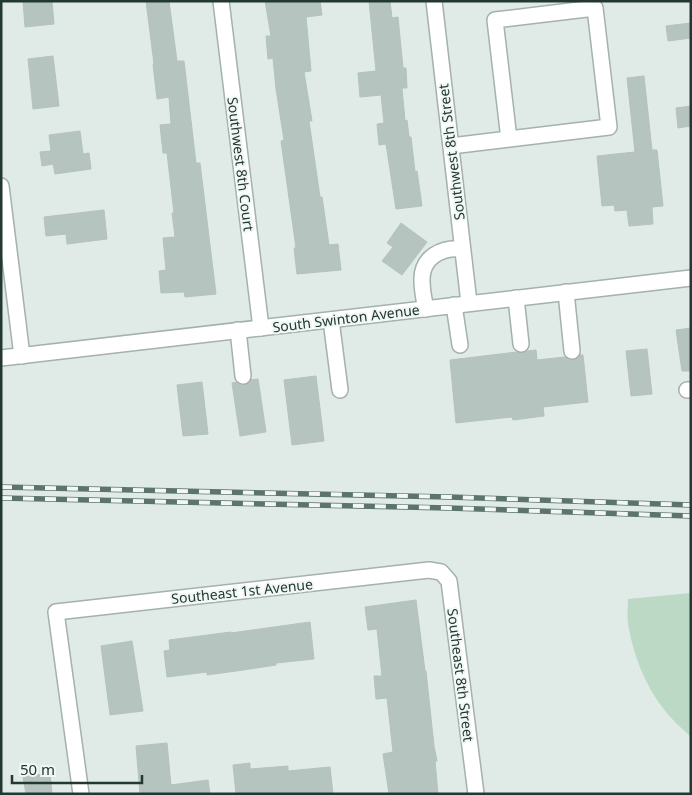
<svg xmlns="http://www.w3.org/2000/svg" width="692" height="795" font-family="'Noto Sans',sans-serif">
	<style>
		.green { fill: #bbd9c4 }
		.building { fill: #b6c4bf; stroke: #b3c3bd }
		.lines { fill: none; stroke-linecap: round; stroke-linejoin: round }
		.minor-casing { stroke: #a4b1ad; stroke-width: 18 }
		.minor { stroke: #fff; stroke-width: 15 }
		.rail-casing { stroke: #5d746e; stroke-width: 5.5 }
		.rail { stroke: #f0f7f4; stroke-width: 4; stroke-dasharray: 11; stroke-linecap: butt }
		.labels { text-anchor: middle; dominant-baseline: central; stroke-width: 4; stroke-linejoin: round; paint-order: stroke }
		.street-label { font-size: 14px; fill: #233833; stroke: #f0f7f4 }
	</style>
	<rect width="100%" height="100%" fill="#e0eae6"/>
	<path class="green" d="M 691,593 L 691,737 C 683,729 673,721 666,712 C 645,686 633,655 628,623 C 627,615 628,607 628,599 Z"/>
	<g class="building">
		<path d="M 23,1 L 52,1 L 54,24 L 25,27 Z"/>
		<path d="M 146,1 L 169,1 L 177,61 L 184,61 L 196,163 L 200,163 L 216,294 L 185,297 L 184,292 L 161,293 L 159,271 L 166,270 L 163,238 L 175,237 L 172,213 L 174,213 L 167,153 L 163,153 L 160,125 L 171,124 L 169,97 L 157,99 L 153,64 L 154,64 Z"/>
		<path d="M 265,1 L 320,1 L 322,15 L 306,17 L 311,71 L 304,72 L 312,121 L 309,121 L 320,197 L 322,197 L 329,245 L 338,244 L 341,270 L 297,274 L 294,248 L 296,248 L 281,141 L 284,140 L 276,89 L 273,58 L 268,59 L 266,36 L 271,36 Z"/>
		<path d="M 369,1 L 390,1 L 392,18 L 398,17 L 403,68 L 406,68 L 407,88 L 402,88 L 405,121 L 407,120 L 409,137 L 411,137 L 415,172 L 417,171 L 422,206 L 396,209 L 386,144 L 379,145 L 377,124 L 384,123 L 381,95 L 360,97 L 358,73 L 376,71 Z"/>
		<path d="M 691,23 L 691,38 L 668,41 L 666,26 Z"/>
		<path d="M 53,56 L 59,106 L 33,109 L 28,59 Z"/>
		<path d="M 644,76 L 652,150 L 657,150 L 663,206 L 652,207 L 653,224 L 629,226 L 627,210 L 615,211 L 614,205 L 602,206 L 597,156 L 635,152 L 627,78 Z"/>
		<path d="M 691,106 L 691,126 L 678,128 L 676,108 Z"/>
		<path d="M 80,131 L 83,154 L 89,153 L 91,169 L 55,174 L 53,164 L 42,166 L 40,152 L 51,151 L 49,135 Z"/>
		<path d="M 104,210 L 107,239 L 67,244 L 66,234 L 46,236 L 44,217 Z"/>
		<path d="M 401,223 L 427,242 L 402,275 L 382,261 L 393,247 L 387,243 Z"/>
		<path d="M 691,328 L 691,371 L 682,371 L 676,330 Z"/>
		<path d="M 647,349 L 652,394 L 631,396 L 626,351 Z"/>
		<path d="M 536,350 L 537,360 L 565,357 L 569,360 L 573,360 L 578,358 L 580,355 L 583,355 L 588,402 L 543,407 L 544,416 L 513,420 L 512,417 L 456,423 L 450,360 L 517,352 L 522,353 L 527,351 Z"/>
		<path d="M 316,376 L 324,441 L 292,445 L 284,380 Z"/>
		<path d="M 258,379 L 266,432 L 240,436 L 232,383 L 236,382 L 240,385 L 244,385 L 249,383 L 251,380 Z"/>
		<path d="M 202,382 L 208,434 L 183,436 L 177,385 Z"/>
		<path d="M 416,600 L 425,671 L 426,671 L 434,746 L 437,761 L 435,761 L 438,794 L 389,794 L 383,754 L 393,752 L 387,698 L 376,699 L 374,676 L 382,676 L 377,629 L 368,630 L 365,607 Z"/>
		<path d="M 310,622 L 314,659 L 276,663 L 276,665 L 236,671 L 207,675 L 207,672 L 167,677 L 164,651 L 170,650 L 169,640 L 231,632 L 231,633 Z"/>
		<path d="M 132,641 L 143,711 L 110,715 L 101,646 Z"/>
		<path d="M 167,743 L 171,785 L 208,780 L 210,794 L 140,794 L 136,746 Z"/>
		<path d="M 250,763 L 250,769 L 288,766 L 288,771 L 330,767 L 333,794 L 236,794 L 233,765 Z"/>
		<path d="M 50,773 L 52,794 L 26,794 L 23,777 Z"/>
	</g>
	<g class="lines">
		<defs>
			<g id="minor">
				<path d="M 221,1 L 261,328"/>
				<path d="M 434,1 L 469,303"/>
				<path d="M 451,146 L 609,127 L 595,8 L 495,20 L 509,139"/>
				<path d="M 1,186 L 22,356"/>
				<path d="M 566,292 L 572,351"/>
				<path d="M 516,298 L 521,344"/>
				<path d="M 454,305 L 460,345"/>
				<path d="M 426,309 C 424,300 422,290 422,281 C 421,257 442,247 462,249"/>
				<path d="M 331,320 L 340,390"/>
				<path d="M 238,330 L 243,376"/>
				<path d="M 1,358 L 691,278"/>
				<path d="M 687,390 L 691,390"/>
				<path d="M 81,794 L 56,612 L 429,570 L 441,572 L 449,581 L 476,794"/>
			</g>
		</defs>
		<use href="#minor" class="minor-casing"/>
		<use href="#minor" class="minor"/>
		<defs>
			<g id="rail">
				<path d="M 1,487 L 449,497 L 691,505"/>
				<path d="M 1,498 L 448,508 L 691,516"/>
			</g>
		</defs>
		<use href="#rail" class="rail-casing"/>
		<use href="#rail" class="rail"/>
	</g>
	<g class="labels">
		<g class="street-label">
			<text transform="translate(451 152) rotate(-97)">Southwest 8th Street</text>
			<text transform="translate(241 164) rotate(83)">Southwest 8th Court</text>
			<text transform="translate(346 318) rotate(-7)">South Swinton Avenue</text>
			<text transform="translate(242 591) rotate(-6)">Southeast 1st Avenue</text>
			<text transform="translate(461 675) rotate(83)">Southeast 8th Street</text>
		</g>
	</g>
	<rect width="692" height="795" fill="none" stroke="#233833" stroke-width="5"/>
	<path d="M12 775v8h130v-8" fill="none" stroke="#233833" stroke-width="2.5"/>
	<text x="20" y="775" font-size="15" fill="#233833" stroke="#f0f7f4" stroke-width="4" paint-order="stroke">50 m</text>
</svg>
